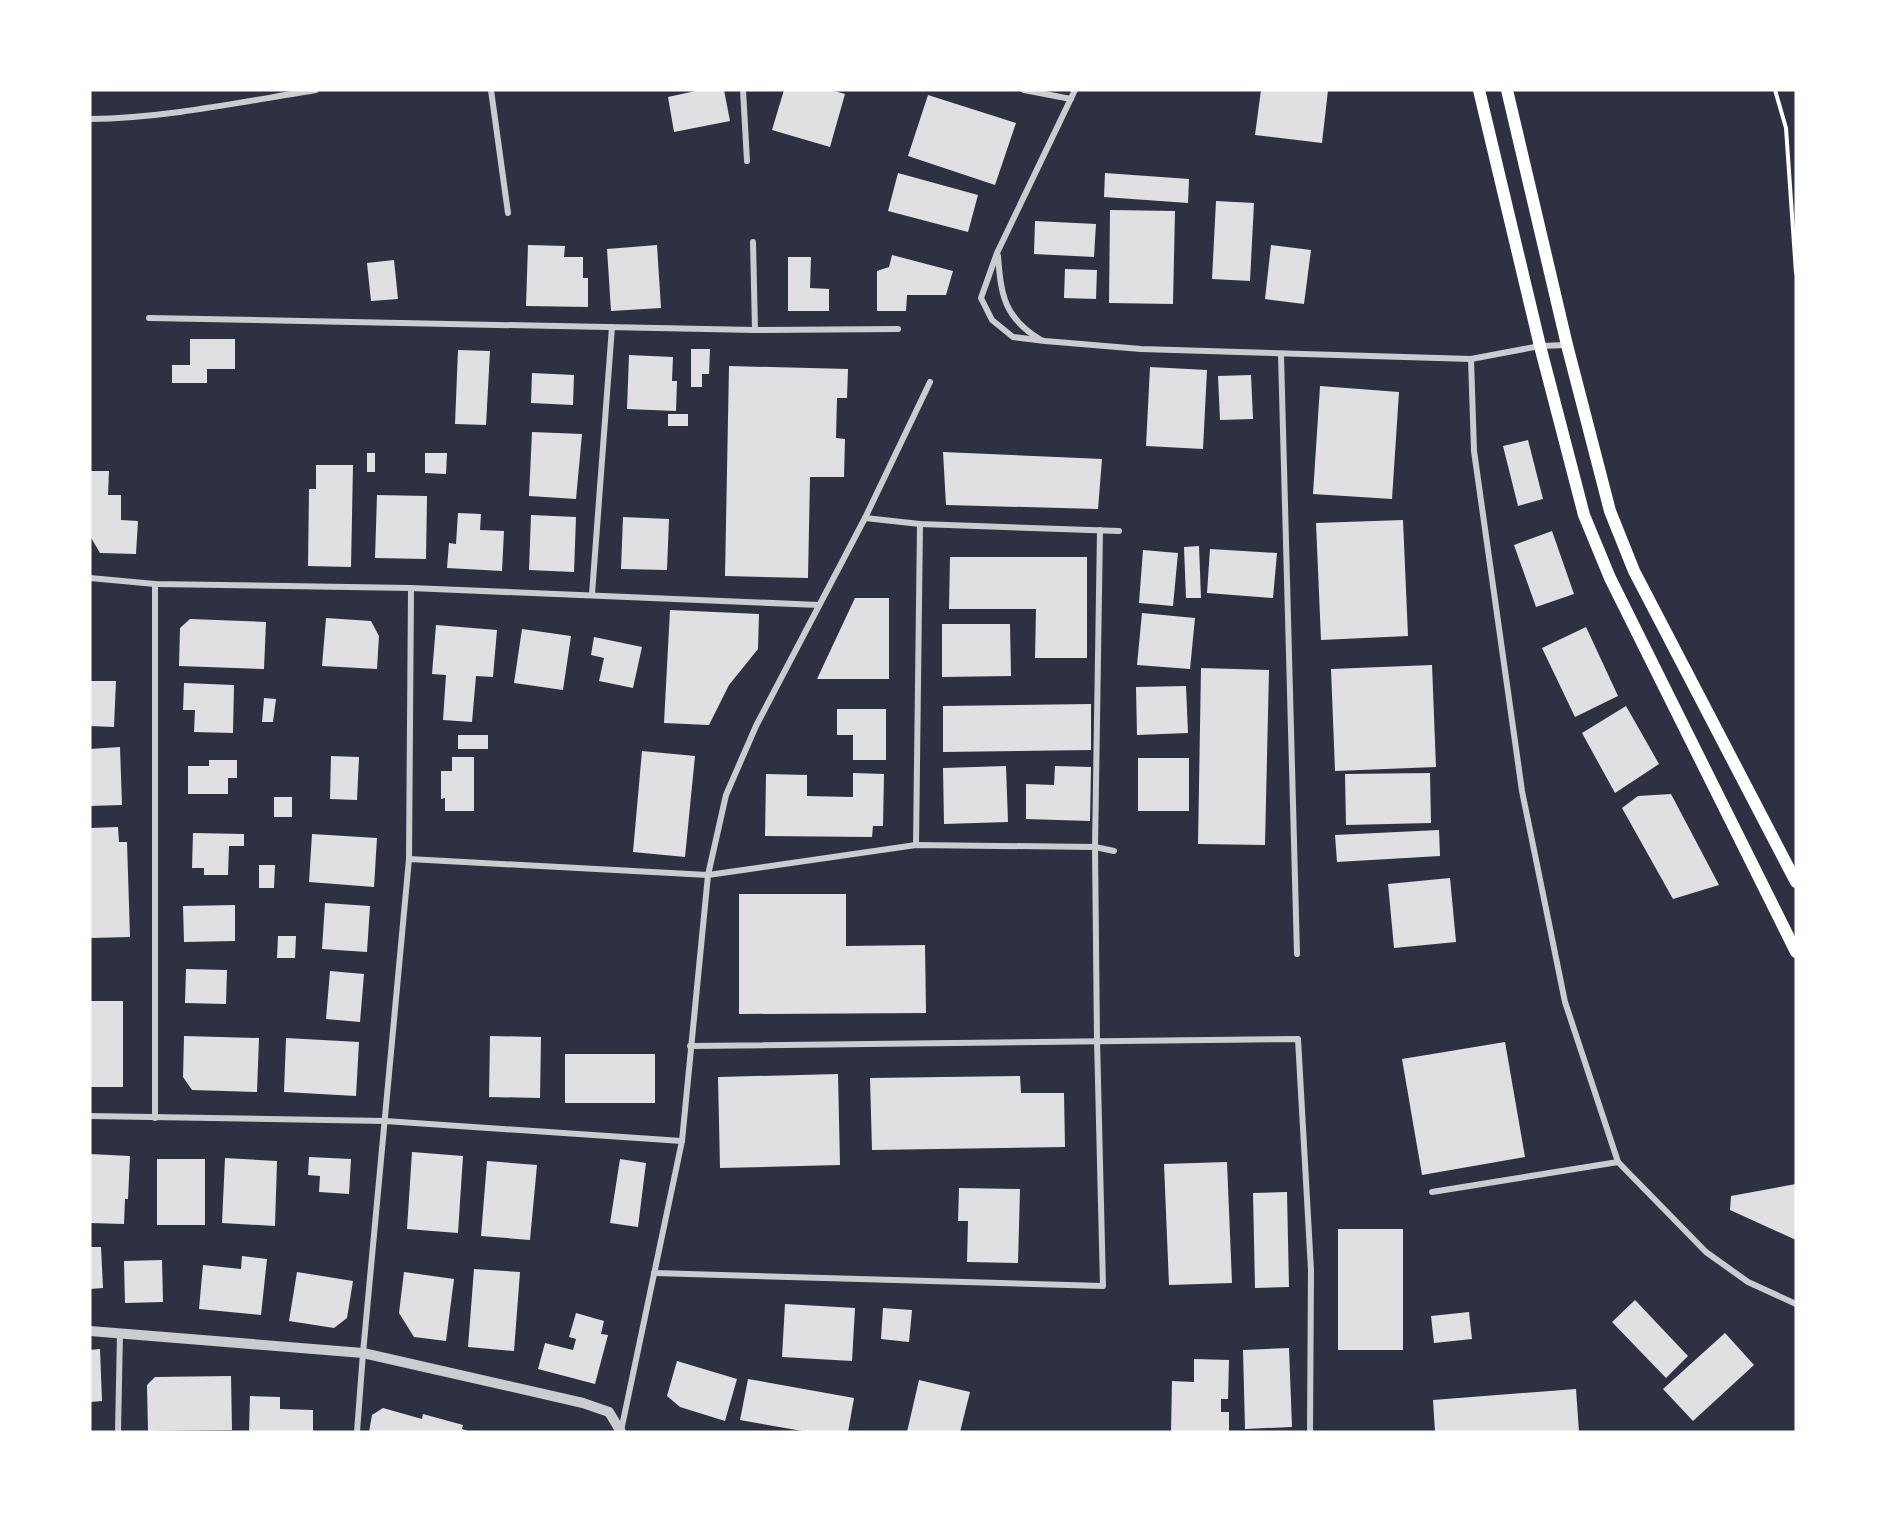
<svg xmlns="http://www.w3.org/2000/svg" width="1886" height="1522" font-family="Rubik,sans-serif">
	<style>
		.building { fill: #e0e0e3 }
		.lines { fill: none; stroke-linecap: round; stroke-linejoin: round }
		.path { stroke: #fff; stroke-width: 4 }
		.minor { stroke: #caccd0; stroke-width: 6 }
		.tertiary { stroke: #caccd0; stroke-width: 10 }
		.secondary { stroke: #fff; stroke-width: 12 }
	</style>
	<rect width="100%" height="100%" fill="#2d3142"/>
	<g class="building">
		<path d="M 700,90 L 724,90 L 730,121 L 674,132 L 668,97 Z"/>
		<path d="M 784,90 L 831,90 L 845,94 L 830,147 L 772,130 Z"/>
		<path d="M 1261,90 L 1328,90 L 1322,143 L 1255,135 Z"/>
		<path d="M 928,95 L 1016,123 L 995,185 L 908,156 Z"/>
		<path d="M 898,173 L 978,195 L 968,232 L 888,211 Z"/>
		<path d="M 1105,173 L 1189,179 L 1188,203 L 1104,197 Z"/>
		<path d="M 1216,201 L 1254,203 L 1250,281 L 1212,279 Z"/>
		<path d="M 1110,210 L 1175,211 L 1173,304 L 1109,303 Z"/>
		<path d="M 1035,221 L 1096,224 L 1094,257 L 1034,254 Z"/>
		<path d="M 528,245 L 565,246 L 564,257 L 583,257 L 583,278 L 588,278 L 588,307 L 526,306 Z"/>
		<path d="M 657,245 L 661,308 L 611,311 L 607,249 Z"/>
		<path d="M 1271,245 L 1311,250 L 1304,304 L 1265,299 Z"/>
		<path d="M 892,255 L 953,271 L 946,295 L 907,295 L 906,311 L 877,311 L 877,271 L 889,267 Z"/>
		<path d="M 788,257 L 811,257 L 810,288 L 829,289 L 829,311 L 788,311 Z"/>
		<path d="M 394,260 L 398,299 L 371,301 L 367,263 Z"/>
		<path d="M 1065,269 L 1097,270 L 1096,299 L 1064,298 Z"/>
		<path d="M 190,339 L 235,339 L 235,369 L 207,369 L 207,383 L 172,383 L 172,365 L 190,365 Z"/>
		<path d="M 691,349 L 710,349 L 709,374 L 702,374 L 702,387 L 691,387 Z"/>
		<path d="M 458,350 L 490,351 L 486,425 L 455,424 Z"/>
		<path d="M 629,355 L 673,357 L 672,381 L 677,381 L 676,411 L 627,409 Z"/>
		<path d="M 729,366 L 848,369 L 847,398 L 837,398 L 836,438 L 845,439 L 844,477 L 810,477 L 808,578 L 725,576 Z"/>
		<path d="M 1150,367 L 1207,370 L 1203,449 L 1146,446 Z"/>
		<path d="M 532,373 L 574,375 L 573,405 L 531,403 Z"/>
		<path d="M 1251,375 L 1253,419 L 1220,420 L 1218,376 Z"/>
		<path d="M 1320,386 L 1399,392 L 1392,499 L 1313,494 Z"/>
		<rect x="668" y="414" width="20" height="12"/>
		<path d="M 532,432 L 582,434 L 576,499 L 529,496 Z"/>
		<path d="M 1528,440 L 1543,499 L 1518,506 L 1503,446 Z"/>
		<path d="M 943,452 L 1102,459 L 1098,509 L 946,505 Z"/>
		<rect x="367" y="453" width="8" height="19"/>
		<path d="M 425,453 L 447,453 L 446,474 L 425,473 Z"/>
		<path d="M 316,465 L 353,465 L 351,567 L 308,566 L 309,489 L 316,489 Z"/>
		<path d="M 90,471 L 109,471 L 108,495 L 121,495 L 121,520 L 138,521 L 136,554 L 100,553 L 90,536 Z"/>
		<path d="M 377,495 L 427,496 L 426,559 L 375,558 Z"/>
		<path d="M 458,513 L 481,514 L 480,530 L 504,531 L 502,571 L 447,568 L 449,543 L 456,544 Z"/>
		<path d="M 531,515 L 576,517 L 574,572 L 529,570 Z"/>
		<path d="M 623,517 L 669,519 L 667,570 L 621,569 Z"/>
		<path d="M 1403,520 L 1408,636 L 1321,640 L 1316,523 Z"/>
		<path d="M 1552,531 L 1574,594 L 1536,607 L 1514,545 Z"/>
		<path d="M 1199,546 L 1201,598 L 1186,598 L 1184,547 Z"/>
		<path d="M 1210,549 L 1277,553 L 1273,598 L 1207,593 Z"/>
		<path d="M 1143,550 L 1178,553 L 1173,606 L 1139,603 Z"/>
		<path d="M 950,557 L 1087,557 L 1087,658 L 1035,658 L 1036,609 L 949,609 Z"/>
		<path d="M 855,598 L 889,598 L 889,679 L 817,679 Z"/>
		<path d="M 670,610 L 759,614 L 758,649 L 729,685 L 709,725 L 664,723 Z"/>
		<path d="M 1142,613 L 1195,618 L 1190,669 L 1137,665 Z"/>
		<path d="M 326,618 L 371,621 L 379,636 L 377,669 L 322,666 Z"/>
		<path d="M 190,619 L 266,622 L 264,669 L 179,666 L 180,628 Z"/>
		<path d="M 942,624 L 1010,624 L 1011,676 L 942,677 Z"/>
		<path d="M 436,625 L 497,630 L 493,677 L 476,676 L 472,722 L 443,720 L 446,675 L 432,674 Z"/>
		<path d="M 1586,627 L 1618,696 L 1575,717 L 1542,648 Z"/>
		<path d="M 522,629 L 571,636 L 563,690 L 514,683 Z"/>
		<path d="M 594,637 L 642,647 L 633,688 L 599,681 L 604,658 L 591,655 Z"/>
		<path d="M 1432,665 L 1436,767 L 1335,771 L 1331,669 Z"/>
		<path d="M 1201,668 L 1269,670 L 1265,845 L 1198,844 Z"/>
		<path d="M 90,681 L 116,681 L 114,727 L 90,726 Z"/>
		<path d="M 184,683 L 234,685 L 233,733 L 194,732 L 195,710 L 183,710 Z"/>
		<path d="M 1186,686 L 1188,733 L 1137,735 L 1136,687 Z"/>
		<path d="M 264,698 L 276,699 L 273,722 L 262,722 Z"/>
		<path d="M 1091,704 L 1091,750 L 943,752 L 943,706 Z"/>
		<path d="M 1626,706 L 1659,764 L 1615,793 L 1582,733 Z"/>
		<path d="M 837,709 L 886,709 L 886,760 L 853,760 L 853,735 L 837,735 Z"/>
		<rect x="458" y="735" width="30" height="14"/>
		<path d="M 120,747 L 122,805 L 90,806 L 90,749 Z"/>
		<path d="M 642,751 L 695,756 L 685,857 L 633,852 Z"/>
		<path d="M 331,756 L 359,757 L 357,800 L 330,799 Z"/>
		<path d="M 452,757 L 474,757 L 474,811 L 445,811 L 445,798 L 441,799 L 441,771 L 452,771 Z"/>
		<rect x="1138" y="758" width="51" height="53"/>
		<path d="M 209,760 L 237,760 L 237,778 L 228,778 L 228,794 L 188,794 L 188,766 L 209,766 Z"/>
		<path d="M 1006,766 L 1008,822 L 944,824 L 943,768 Z"/>
		<path d="M 1055,766 L 1091,767 L 1090,821 L 1026,819 L 1026,784 L 1054,785 Z"/>
		<path d="M 853,773 L 884,774 L 883,826 L 873,826 L 872,837 L 765,836 L 766,774 L 807,775 L 807,796 L 853,797 Z"/>
		<path d="M 1430,773 L 1431,823 L 1346,825 L 1345,774 Z"/>
		<path d="M 1671,794 L 1719,885 L 1673,899 L 1622,808 L 1638,796 Z"/>
		<rect x="274" y="797" width="18" height="20"/>
		<path d="M 118,827 L 119,842 L 127,842 L 130,937 L 90,938 L 90,828 Z"/>
		<path d="M 1439,830 L 1440,856 L 1337,862 L 1335,835 Z"/>
		<path d="M 193,833 L 244,834 L 244,846 L 229,846 L 228,875 L 204,875 L 204,868 L 192,868 Z"/>
		<path d="M 312,834 L 377,838 L 374,887 L 309,882 Z"/>
		<path d="M 259,865 L 275,865 L 274,888 L 259,888 Z"/>
		<path d="M 1450,878 L 1456,942 L 1394,948 L 1388,884 Z"/>
		<path d="M 739,894 L 846,894 L 846,946 L 925,945 L 926,1013 L 739,1014 Z"/>
		<path d="M 325,903 L 370,906 L 367,952 L 322,949 Z"/>
		<path d="M 235,905 L 235,941 L 184,942 L 183,906 Z"/>
		<path d="M 278,936 L 296,936 L 295,958 L 277,958 Z"/>
		<path d="M 186,969 L 227,970 L 226,1004 L 185,1003 Z"/>
		<path d="M 330,971 L 364,974 L 360,1022 L 326,1019 Z"/>
		<rect x="90" y="1001" width="33" height="86"/>
		<path d="M 184,1036 L 259,1038 L 257,1092 L 192,1090 L 183,1077 Z"/>
		<path d="M 490,1036 L 541,1037 L 540,1098 L 489,1097 Z"/>
		<path d="M 286,1038 L 359,1042 L 356,1096 L 284,1092 Z"/>
		<path d="M 1505,1042 L 1525,1157 L 1422,1175 L 1402,1059 Z"/>
		<rect x="565" y="1054" width="90" height="49"/>
		<path d="M 838,1074 L 840,1165 L 720,1168 L 718,1077 Z"/>
		<path d="M 1020,1076 L 1021,1093 L 1064,1093 L 1065,1147 L 872,1150 L 870,1078 Z"/>
		<path d="M 412,1152 L 463,1156 L 458,1233 L 407,1229 Z"/>
		<path d="M 90,1154 L 130,1156 L 128,1199 L 125,1199 L 124,1224 L 90,1223 Z"/>
		<path d="M 309,1157 L 351,1159 L 349,1194 L 319,1192 L 320,1176 L 308,1175 Z"/>
		<path d="M 225,1158 L 277,1161 L 275,1226 L 222,1223 Z"/>
		<rect x="157" y="1159" width="48" height="66"/>
		<path d="M 620,1159 L 646,1163 L 638,1227 L 610,1223 Z"/>
		<path d="M 487,1161 L 537,1165 L 530,1240 L 481,1236 Z"/>
		<path d="M 1227,1162 L 1232,1283 L 1169,1285 L 1164,1164 Z"/>
		<path d="M 1796,1184 L 1796,1240 L 1730,1210 L 1731,1196 Z"/>
		<path d="M 959,1188 L 1020,1189 L 1018,1263 L 967,1262 L 968,1221 L 958,1221 Z"/>
		<path d="M 1287,1192 L 1289,1287 L 1255,1288 L 1253,1193 Z"/>
		<rect x="1338" y="1229" width="65" height="121"/>
		<path d="M 90,1247 L 101,1247 L 103,1288 L 90,1289 Z"/>
		<path d="M 242,1256 L 267,1259 L 261,1315 L 199,1309 L 203,1265 L 241,1269 Z"/>
		<path d="M 162,1260 L 163,1302 L 125,1303 L 124,1261 Z"/>
		<path d="M 474,1269 L 520,1272 L 514,1351 L 468,1347 Z"/>
		<path d="M 297,1272 L 353,1281 L 347,1318 L 334,1328 L 289,1321 Z"/>
		<path d="M 404,1272 L 454,1279 L 446,1341 L 414,1337 L 399,1313 Z"/>
		<path d="M 1635,1300 L 1688,1356 L 1666,1378 L 1612,1322 Z"/>
		<path d="M 785,1304 L 855,1308 L 852,1361 L 782,1357 Z"/>
		<path d="M 883,1308 L 912,1310 L 909,1342 L 881,1339 Z"/>
		<path d="M 1469,1312 L 1472,1339 L 1434,1343 L 1431,1316 Z"/>
		<path d="M 576,1313 L 604,1321 L 601,1334 L 608,1335 L 595,1384 L 538,1369 L 545,1343 L 573,1350 L 576,1339 L 569,1337 Z"/>
		<path d="M 1725,1333 L 1754,1365 L 1693,1421 L 1663,1389 Z"/>
		<path d="M 1289,1348 L 1292,1427 L 1245,1429 L 1243,1350 Z"/>
		<path d="M 100,1349 L 102,1401 L 90,1402 L 90,1350 Z"/>
		<path d="M 1194,1359 L 1229,1360 L 1228,1399 L 1221,1399 L 1221,1412 L 1229,1412 L 1229,1432 L 1171,1432 L 1172,1381 L 1194,1382 Z"/>
		<path d="M 677,1361 L 737,1379 L 725,1421 L 680,1407 L 667,1396 Z"/>
		<path d="M 231,1376 L 232,1430 L 148,1431 L 147,1385 L 155,1377 Z"/>
		<path d="M 748,1379 L 854,1398 L 848,1432 L 808,1432 L 740,1420 Z"/>
		<path d="M 919,1380 L 970,1392 L 960,1432 L 907,1432 Z"/>
		<path d="M 1576,1389 L 1579,1432 L 1435,1432 L 1433,1400 Z"/>
		<path d="M 250,1396 L 280,1397 L 280,1409 L 313,1410 L 313,1432 L 249,1432 Z"/>
		<path d="M 383,1408 L 422,1419 L 423,1414 L 463,1425 L 462,1429 L 471,1432 L 369,1432 L 372,1415 Z"/>
	</g>
	<g class="lines">
		<path class="path" d="M 1775,90 L 1786,128 L 1796,273"/>
		<g class="minor">
			<path d="M 491,90 L 508,213"/>
			<path d="M 743,90 L 747,161"/>
			<path d="M 1024,90 L 1071,99"/>
			<path d="M 1075,90 L 997,253 L 981,298 L 992,320 L 1013,337 L 1045,341 L 1141,349 L 1471,359 L 1540,346 L 1567,345"/>
			<path d="M 90,119 C 166,118 241,102 316,90"/>
			<path d="M 753,242 L 755,330"/>
			<path d="M 998,256 C 1001,295 1004,318 1041,340"/>
			<path d="M 149,318 L 755,330 L 898,329"/>
			<path d="M 1281,355 L 1297,954"/>
			<path d="M 1471,359 L 1474,451 L 1522,791 L 1565,1002 L 1618,1162 L 1706,1252 L 1748,1282 L 1796,1304"/>
			<path d="M 865,518 L 920,524 L 1119,531"/>
			<path d="M 90,578 L 155,584 L 411,588 L 819,605"/>
			<path d="M 592,594 L 612,327"/>
			<path d="M 916,845 L 920,524"/>
			<path d="M 409,859 L 708,875 L 916,845 L 1095,847 L 1114,851"/>
			<path d="M 690,1046 L 1298,1039 L 1311,1270 L 1310,1432"/>
			<path d="M 90,1116 L 385,1121 L 682,1141"/>
			<path d="M 155,1118 L 155,584"/>
			<path d="M 1432,1192 L 1618,1162"/>
			<path d="M 654,1273 L 1103,1286 L 1097,1040 L 1095,847 L 1100,530"/>
			<path d="M 621,1431 L 682,1141 L 708,875 L 726,795 L 756,726 L 865,518 L 930,382"/>
			<path d="M 118,1432 L 120,1333"/>
			<path d="M 357,1432 L 363,1353 L 409,859 L 411,588"/>
		</g>
		<path class="tertiary" d="M 90,1331 L 363,1353 L 583,1403 L 609,1412 L 621,1432"/>
		<g class="secondary">
			<path d="M 1479,90 L 1540,346 L 1584,515 L 1610,578 L 1796,952"/>
			<path d="M 1507,90 L 1567,345 L 1610,511 L 1634,571 L 1796,882"/>
		</g>
	</g>
	<rect width="1886" height="1522" fill="none" stroke="#ffffff" stroke-width="183"/>
</svg>
